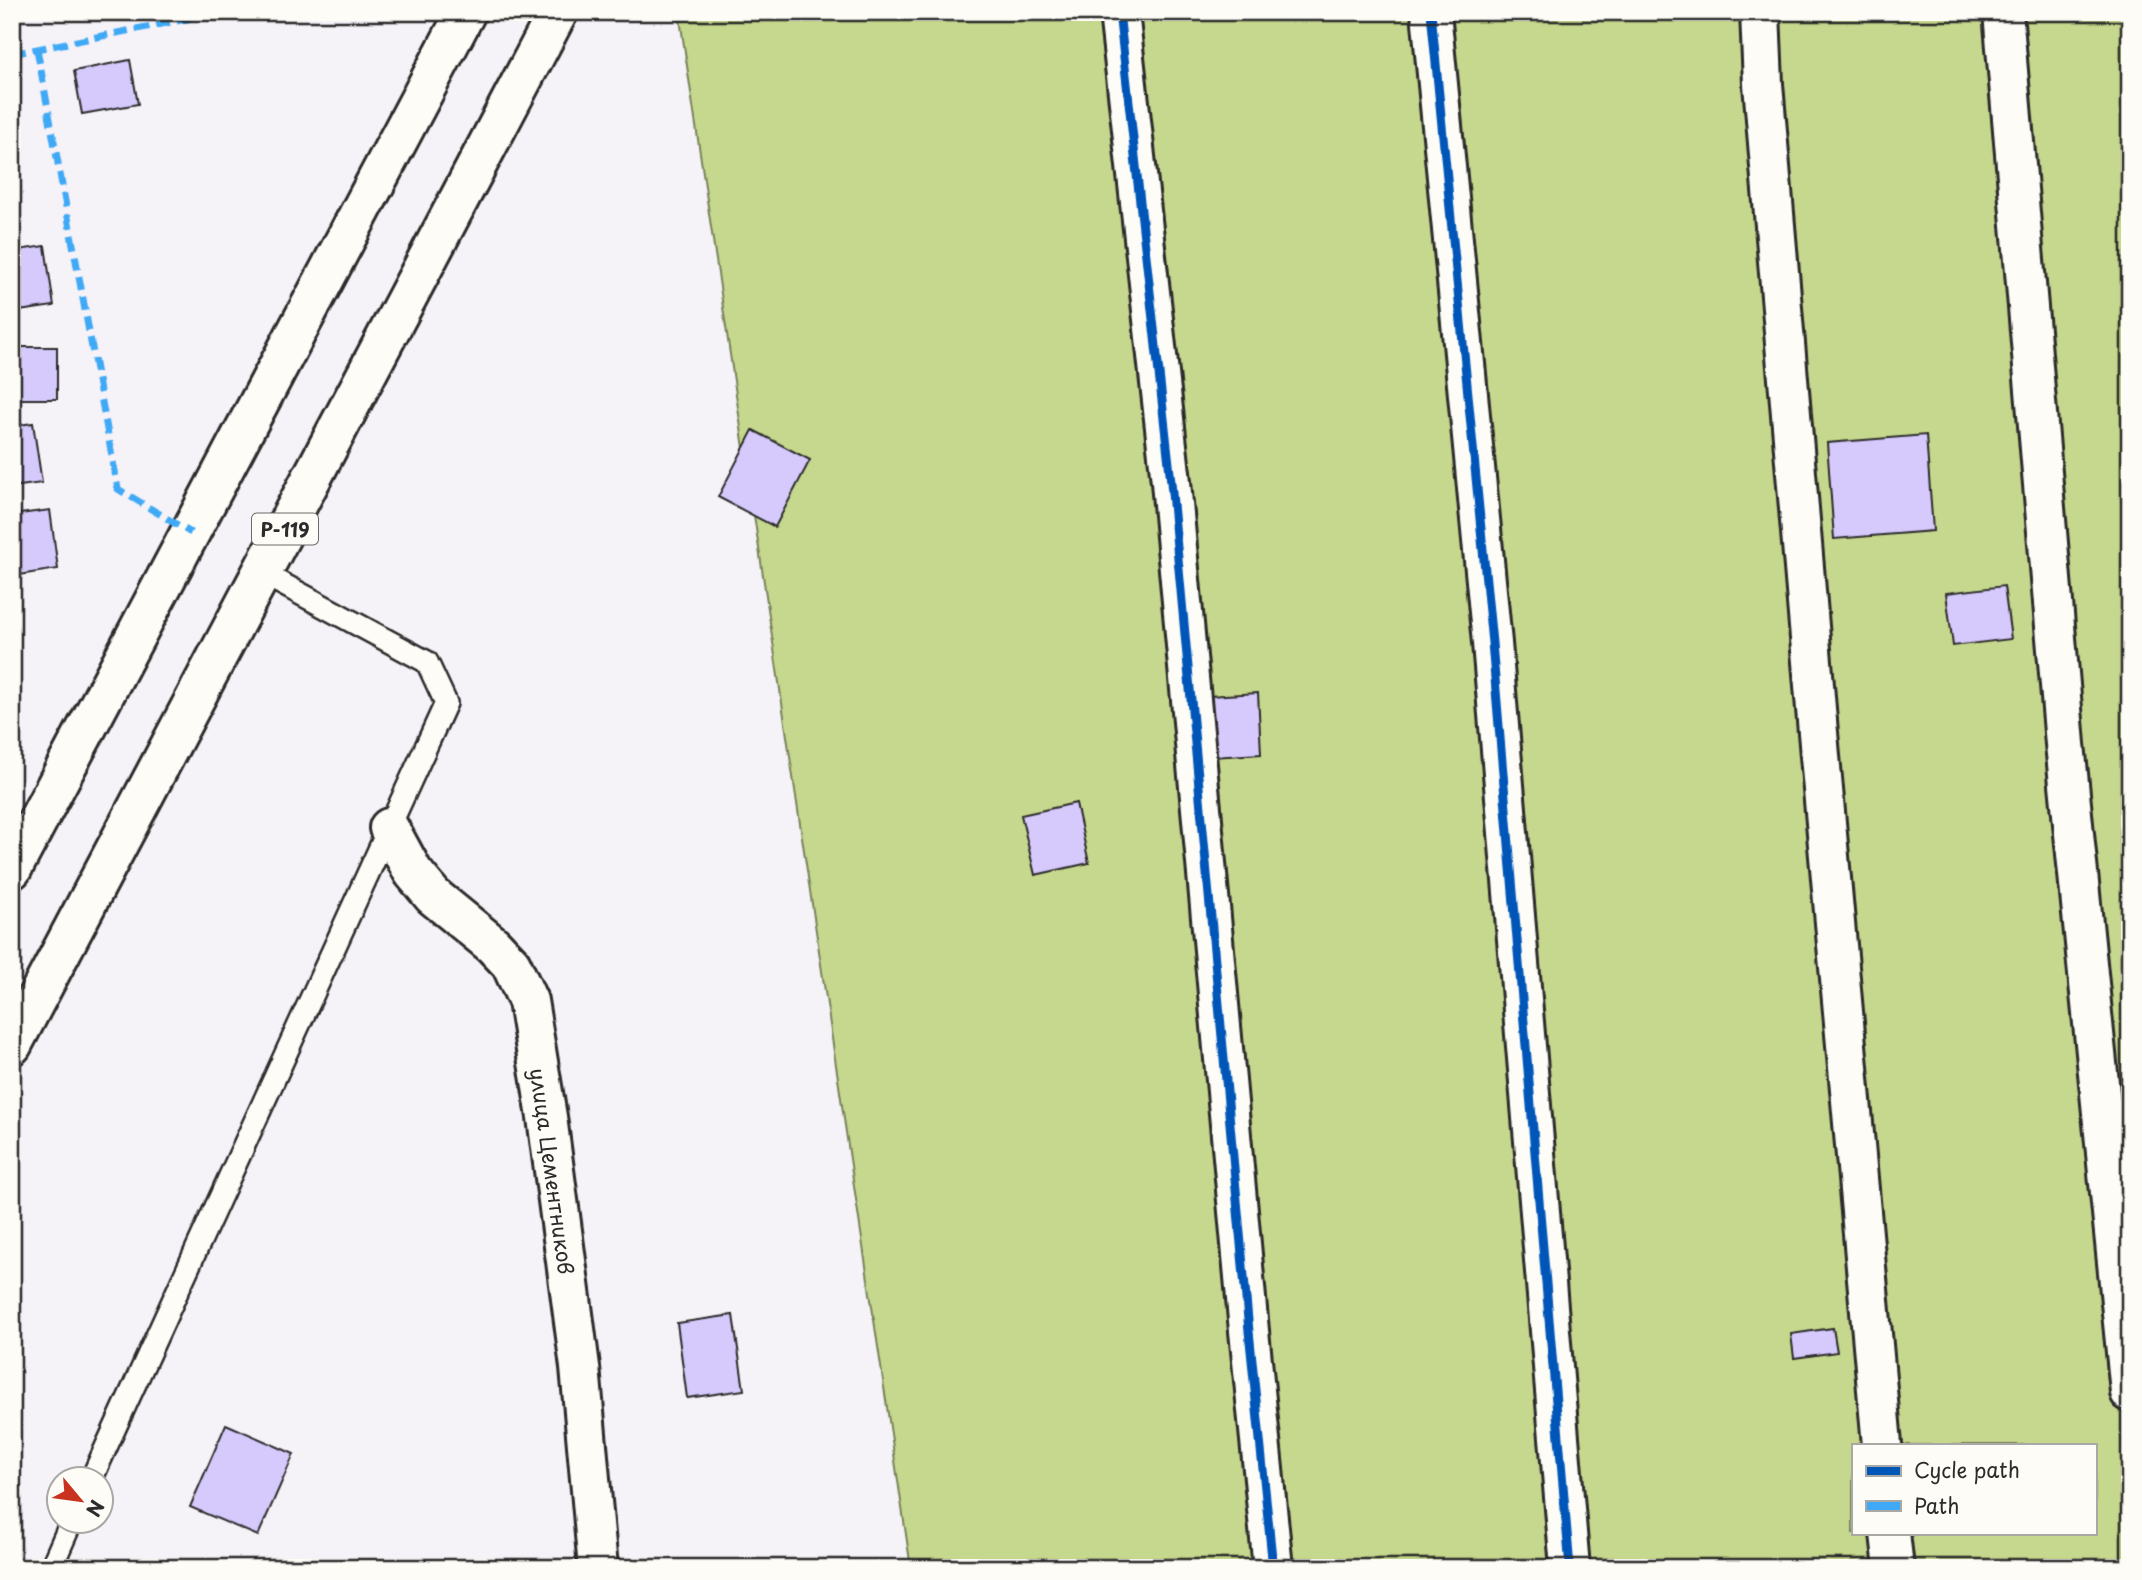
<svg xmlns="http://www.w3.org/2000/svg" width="2142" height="1580" font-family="'Playpen Sans',sans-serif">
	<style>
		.garden { fill: #c6d88d; stroke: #78825c; stroke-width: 2; fill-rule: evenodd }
		.building { fill: #d6c9fc; stroke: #2b2b2b; stroke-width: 2 }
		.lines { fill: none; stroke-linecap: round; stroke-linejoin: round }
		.service-casing { stroke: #2b2b2b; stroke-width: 26 }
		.minor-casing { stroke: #2b2b2b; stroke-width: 44 }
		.trunk-casing { stroke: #2b2b2b; stroke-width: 44 }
		.service { stroke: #fdfcf7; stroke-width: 21 }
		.minor { stroke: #fdfcf7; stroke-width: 38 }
		.trunk { stroke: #fdfcf7; stroke-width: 38 }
		.quiet { stroke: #3fa9f5; stroke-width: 7; stroke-dasharray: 14 7; stroke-linecap: butt }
		.cycleway-casing { stroke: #fdfcf7; stroke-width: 13 }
		.cycleway { stroke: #0057b8; stroke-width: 9 }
		.labels { text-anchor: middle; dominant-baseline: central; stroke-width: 5; stroke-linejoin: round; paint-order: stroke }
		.shield { fill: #fdfcf7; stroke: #6a6a68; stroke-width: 2 }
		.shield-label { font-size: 19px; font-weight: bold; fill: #2b2b2b }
		.street-label { font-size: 21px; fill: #2b2b2b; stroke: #fdfcf7 }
	</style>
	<rect width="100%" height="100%" fill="#f5f2f8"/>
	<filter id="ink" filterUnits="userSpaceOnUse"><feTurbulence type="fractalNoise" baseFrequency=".0143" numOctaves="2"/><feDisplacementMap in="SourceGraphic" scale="14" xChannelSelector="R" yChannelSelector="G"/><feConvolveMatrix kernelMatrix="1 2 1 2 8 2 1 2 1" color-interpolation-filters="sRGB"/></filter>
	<g filter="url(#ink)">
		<path class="garden" d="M 679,12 L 2130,12 L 2130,1568 L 911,1568 ZM 1853,1445 L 2095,1445 L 2095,1533 L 1853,1533 Z"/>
		<g class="building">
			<path d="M 130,60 L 138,104 L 82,114 L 74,71 Z"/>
			<path d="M 45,246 L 54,306 L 12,312 L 12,251 Z"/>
			<rect x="12" y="347" width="45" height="52"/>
			<path d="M 33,423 L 42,483 L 12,487 L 12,426 Z"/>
			<path d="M 753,430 L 810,460 L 775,527 L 718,497 Z"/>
			<path d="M 1926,435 L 1933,531 L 1834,539 L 1827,443 Z"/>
			<path d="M 50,510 L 58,569 L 12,576 L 12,515 Z"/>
			<path d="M 2004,586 L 2011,639 L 1953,646 L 1946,593 Z"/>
			<path d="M 1258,693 L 1261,754 L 1212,757 L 1209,696 Z"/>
			<path d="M 1076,803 L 1089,863 L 1035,875 L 1021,815 Z"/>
			<path d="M 733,1315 L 744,1390 L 687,1398 L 677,1323 Z"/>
			<path d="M 1833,1328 L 1837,1352 L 1794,1358 L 1791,1334 Z"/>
			<path d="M 226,1424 L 294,1454 L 258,1536 L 190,1507 Z"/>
		</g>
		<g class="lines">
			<defs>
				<g id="service">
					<path d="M 92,1478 L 446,703 L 427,662 L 262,573"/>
					<path d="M 51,1568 L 72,1520"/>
				</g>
				<g id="minor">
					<path d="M 1119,12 L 1171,482 L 1249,1331 L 1273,1568"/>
					<path d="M 1431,12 L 1492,643 L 1570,1568"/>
					<path d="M 1760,12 L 1763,84 L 1820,756 L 1882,1445"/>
					<path d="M 2003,12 L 2065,744 L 2130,1392"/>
					<path d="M 389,828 L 413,872 L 433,896 L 493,945 L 511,964 L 528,1001 L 547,1117 L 580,1367 L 598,1568"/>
					<path d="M 1890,1533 L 1894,1568"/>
				</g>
				<g id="trunk">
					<path d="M 12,869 L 466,12"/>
					<path d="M 12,1045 L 558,12"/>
				</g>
			</defs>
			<use href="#service" class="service-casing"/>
			<use href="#minor" class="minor-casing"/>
			<use href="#trunk" class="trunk-casing"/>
			<use href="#service" class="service"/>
			<use href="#minor" class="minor"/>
			<use href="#trunk" class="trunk"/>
			<g class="quiet">
				<path d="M 37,49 L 118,489 L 191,533"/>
				<path d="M 12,54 L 222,12"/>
			</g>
			<defs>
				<g id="cycleway">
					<path d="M 1119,12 L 1171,482 L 1249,1331 L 1273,1568"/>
					<path d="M 1431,12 L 1492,643 L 1570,1568"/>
				</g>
			</defs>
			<use href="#cycleway" class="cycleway-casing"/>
			<use href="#cycleway" class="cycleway"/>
		</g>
	</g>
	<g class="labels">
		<rect class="shield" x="252" y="513.5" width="66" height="31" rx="5"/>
		<g class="shield-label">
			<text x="285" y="529">Р-119</text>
		</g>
		<g class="street-label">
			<text transform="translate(553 1171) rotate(82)">улица Цементников</text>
		</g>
	</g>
	<rect width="2142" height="1580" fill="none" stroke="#fdfcf7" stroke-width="42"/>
	<rect x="21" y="21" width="2100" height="1538" fill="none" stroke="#2b2b2b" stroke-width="2.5" filter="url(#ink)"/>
	<rect x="1852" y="1444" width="245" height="91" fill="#fdfcf7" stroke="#a9a8a5" stroke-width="2"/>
	<rect x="1866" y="1466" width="35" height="10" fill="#0057b8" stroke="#a9a8a5" stroke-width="2"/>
	<text x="1914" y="1478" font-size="21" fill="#2b2b2b">Cycle path</text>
	<rect x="1866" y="1501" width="35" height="10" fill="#3fa9f5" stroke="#a9a8a5" stroke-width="2"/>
	<text x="1914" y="1514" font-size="21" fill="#2b2b2b">Path</text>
	<g transform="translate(80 1500) rotate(119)"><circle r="33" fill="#fdfcf7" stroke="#a9a8a5" stroke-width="2"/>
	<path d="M0-5L12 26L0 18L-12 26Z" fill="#c8321e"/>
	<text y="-10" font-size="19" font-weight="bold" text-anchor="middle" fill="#2b2b2b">N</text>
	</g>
</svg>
